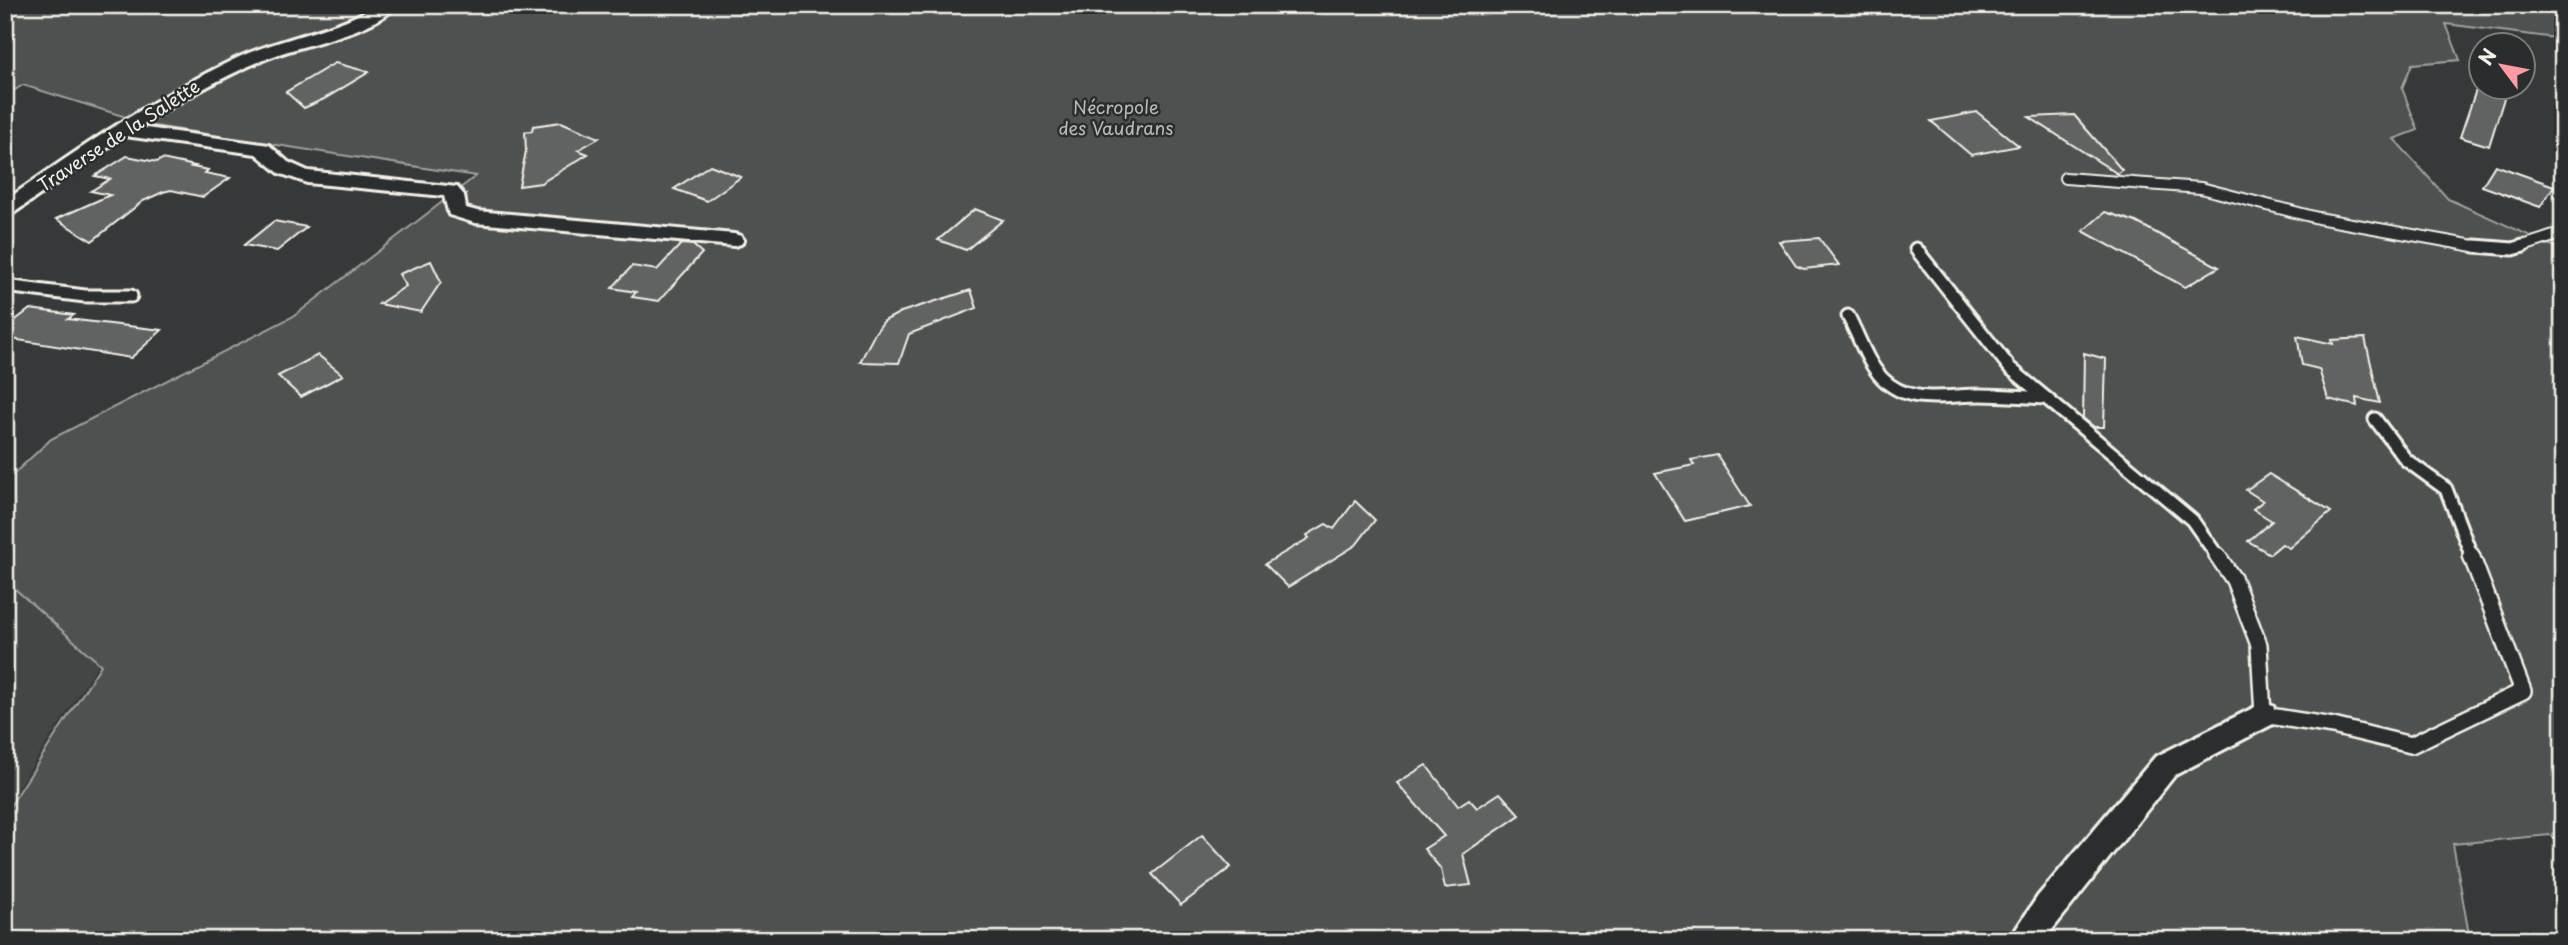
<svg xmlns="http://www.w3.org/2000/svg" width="2568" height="945" font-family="'Playpen Sans',sans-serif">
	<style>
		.built { fill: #434645 }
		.green { fill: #4e514f; stroke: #a1a19c; stroke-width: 2 }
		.building { fill: #616362; stroke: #f4f1e8; stroke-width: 2 }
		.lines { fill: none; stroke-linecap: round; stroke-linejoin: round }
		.lane-far2-casing { stroke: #f4f1e8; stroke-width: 14 }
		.lane-far1-casing { stroke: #f4f1e8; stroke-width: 17 }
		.lane-casing { stroke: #f4f1e8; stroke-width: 20 }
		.street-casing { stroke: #f4f1e8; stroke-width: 6 }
		.lane-far2 { stroke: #2a2d2e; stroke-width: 10 }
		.lane-far1 { stroke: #2a2d2e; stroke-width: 11 }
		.lane { stroke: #2a2d2e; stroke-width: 15 }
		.street { fill: #2a2d2e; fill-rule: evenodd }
		.labels { text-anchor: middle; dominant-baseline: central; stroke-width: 5; stroke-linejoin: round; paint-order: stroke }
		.far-park-label { font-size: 18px; fill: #bab9b2; stroke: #2a2d2e }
		.far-street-label { font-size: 18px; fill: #f4f1e8; stroke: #2a2d2e }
	</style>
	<rect width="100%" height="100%" fill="#363939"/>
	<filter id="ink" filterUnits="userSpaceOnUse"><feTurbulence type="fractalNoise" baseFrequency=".0143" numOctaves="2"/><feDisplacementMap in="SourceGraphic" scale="14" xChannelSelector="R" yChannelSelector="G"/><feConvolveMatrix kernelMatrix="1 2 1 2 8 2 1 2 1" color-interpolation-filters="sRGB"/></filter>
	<g filter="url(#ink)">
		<path class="built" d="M 5,570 L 135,575 L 98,664 L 5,807 Z"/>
		<path class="green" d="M 5,5 L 2563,5 L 2563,39 L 2446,24 L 2460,60 L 2412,64 L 2402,88 L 2418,130 L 2394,139 L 2448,199 L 2555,247 L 2563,246 L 2563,841 L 2550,835 L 2453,844 L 2470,940 L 5,940 L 5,814 L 101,665 L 5,580 L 5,482 L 51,439 L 294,316 L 476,176 L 155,126 L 23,85 L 5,96 Z"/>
		<g class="building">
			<path d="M 335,63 L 369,72 L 324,99 L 304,108 L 286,92 Z"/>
			<path d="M 2477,87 L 2505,95 L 2489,146 L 2460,137 Z"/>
			<path d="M 1977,112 L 2019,146 L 1971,155 L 1931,121 Z"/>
			<path d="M 2074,115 L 2122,170 L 2118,174 L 2029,117 Z"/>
			<path d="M 561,122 L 599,138 L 578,150 L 588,154 L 541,183 L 519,186 L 526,151 L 525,132 L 532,131 L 533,126 Z"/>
			<path d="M 127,156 L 157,162 L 162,159 L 195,166 L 192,167 L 208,170 L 205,173 L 230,178 L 203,197 L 171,190 L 163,192 L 143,201 L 92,241 L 56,219 L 110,195 L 91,191 L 110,179 L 95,176 Z"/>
			<path d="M 710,165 L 741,177 L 707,201 L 674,189 Z"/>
			<path d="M 2495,165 L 2554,186 L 2540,207 L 2482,186 Z"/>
			<path d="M 975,209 L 1003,220 L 966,250 L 938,240 Z"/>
			<path d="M 2105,212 L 2136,222 L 2219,267 L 2185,287 L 2083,231 Z"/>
			<path d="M 274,221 L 307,227 L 277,251 L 244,245 Z"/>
			<path d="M 1819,238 L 1839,265 L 1804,269 L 1796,266 L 1779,241 Z"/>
			<path d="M 681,244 L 693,245 L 702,253 L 659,301 L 632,297 L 636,292 L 612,288 L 632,266 L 657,270 Z"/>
			<path d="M 431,261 L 441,282 L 421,312 L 379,304 L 406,286 L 399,274 Z"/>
			<path d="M 971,290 L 977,308 L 909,334 L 899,363 L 860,362 L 875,333 L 884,321 L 901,312 Z"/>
			<path d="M 30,309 L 74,315 L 68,319 L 162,330 L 131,358 L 5,338 L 5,328 Z"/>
			<path d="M 2297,336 L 2333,344 L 2332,340 L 2365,338 L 2380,403 L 2356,398 L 2357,406 L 2328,399 L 2319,369 L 2302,365 Z"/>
			<path d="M 2084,353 L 2106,359 L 2104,427 L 2094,427 L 2083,418 Z"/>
			<path d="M 318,355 L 343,375 L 301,397 L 278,376 Z"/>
			<path d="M 1717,455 L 1750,506 L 1685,521 L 1655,473 L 1694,465 L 1691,460 Z"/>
			<path d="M 2269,474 L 2331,512 L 2289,548 L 2282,544 L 2270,554 L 2248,541 L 2272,521 L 2253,509 L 2263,501 L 2246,490 Z"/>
			<path d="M 1355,501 L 1375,520 L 1356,545 L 1288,587 L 1265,564 L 1309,538 L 1307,535 L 1326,524 L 1334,529 Z"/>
			<path d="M 1426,765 L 1458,806 L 1469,799 L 1477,808 L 1500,793 L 1520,815 L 1463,854 L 1471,885 L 1445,888 L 1441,869 L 1424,849 L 1444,836 L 1397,783 Z"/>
			<path d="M 1202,835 L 1231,867 L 1181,905 L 1152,874 Z"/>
		</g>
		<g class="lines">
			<defs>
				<g id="lane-far2">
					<path d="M 2065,178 L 2201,188 L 2318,218 L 2485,248"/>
					<path d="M 2517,248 L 2563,233"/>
				</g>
				<g id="lane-far1">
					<path d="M 2475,246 L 2513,249 L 2523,246"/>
					<path d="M 1916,249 L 2010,368 L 2192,520 L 2218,557"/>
					<path d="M 5,286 L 85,296 L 131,296"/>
					<path d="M 1848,316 C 1859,336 1866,361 1882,378 C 1909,406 1946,395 1980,395 C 2002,395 2024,397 2046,398"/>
					<path d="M 2375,419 L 2406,460 L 2446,489 L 2472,557"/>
				</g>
				<path id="lane" d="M 2217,555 L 2234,580 L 2259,645 L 2263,715 L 2333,726 L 2411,745 L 2523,691 L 2471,555"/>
				<g id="street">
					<path d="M 377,5 L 397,5 C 373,33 303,44 268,58 C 223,76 180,101 139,127 L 269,145 L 288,162 L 308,171 L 457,187 L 464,195 L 466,208 L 477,211 L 734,234 L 741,236 L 744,240 L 741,244 L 734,246 L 475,223 L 449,215 L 444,196 L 307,183 L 279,173 L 256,154 L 125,136 L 12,214 L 5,216 L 5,201 C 79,148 155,97 237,58 C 283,37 334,31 377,5 Z"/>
					<path d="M 2263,703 L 2273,706 L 2277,715 L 2273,724 L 2175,775 L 2044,940 L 2009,940 L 2038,896 L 2155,757 Z"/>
				</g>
			</defs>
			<use href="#lane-far2" class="lane-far2-casing"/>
			<use href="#lane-far1" class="lane-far1-casing"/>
			<use href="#lane" class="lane-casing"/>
			<use href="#street" class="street-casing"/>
			<use href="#lane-far2" class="lane-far2"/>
			<use href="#lane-far1" class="lane-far1"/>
			<use href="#lane" class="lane"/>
			<use href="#street" class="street"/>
		</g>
	</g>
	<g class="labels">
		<g class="far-park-label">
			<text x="1116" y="106">Nécropole<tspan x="1116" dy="21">des Vaudrans</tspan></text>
		</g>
		<g class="far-street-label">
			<text transform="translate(118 135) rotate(-33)">Traverse de la Salette</text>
		</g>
	</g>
	<rect width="2568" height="945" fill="none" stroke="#2a2d2e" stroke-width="28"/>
	<rect x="14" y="14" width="2540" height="917" fill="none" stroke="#f4f1e8" stroke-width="2.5" filter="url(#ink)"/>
	<g transform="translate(2502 66) rotate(302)"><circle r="33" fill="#2a2d2e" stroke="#7b7b78" stroke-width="2"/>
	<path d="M0-5L12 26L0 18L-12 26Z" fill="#ff9aa2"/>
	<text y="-10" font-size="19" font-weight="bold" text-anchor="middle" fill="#f4f1e8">N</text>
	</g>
</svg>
